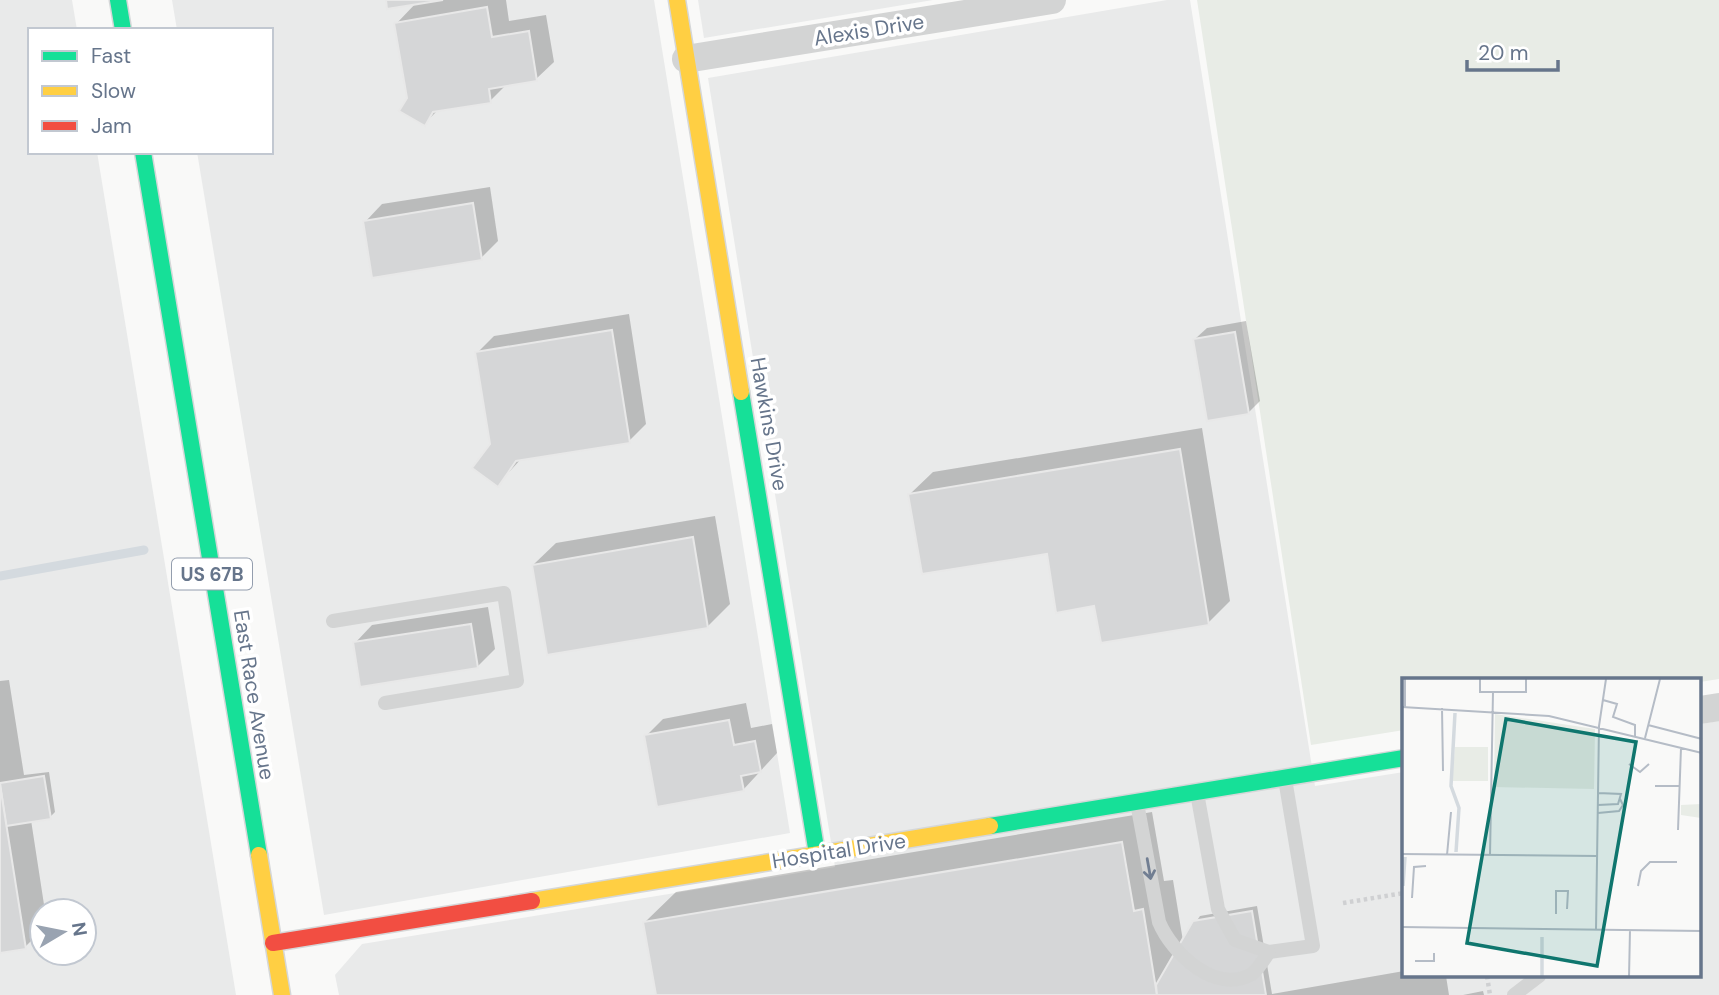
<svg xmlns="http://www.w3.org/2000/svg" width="1719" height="995" font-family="'DM Sans',sans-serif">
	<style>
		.built { fill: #e9eaea; fill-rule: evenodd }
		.green { fill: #e8ece6 }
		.shadow { fill: #0003 }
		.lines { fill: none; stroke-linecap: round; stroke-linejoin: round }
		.stream { stroke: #d4dadf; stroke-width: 9 }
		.building { fill: #d5d6d7; stroke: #e8e8e8; stroke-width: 2 }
		.fast-casing { stroke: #d5d7d8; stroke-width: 19 }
		.slow-casing { stroke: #d5d7d8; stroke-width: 19 }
		.jam-casing { stroke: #d5d7d8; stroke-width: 19 }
		.path { stroke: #cfd0d2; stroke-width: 4.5; stroke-dasharray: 3.5 3.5; stroke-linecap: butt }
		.lane { stroke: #d3d4d4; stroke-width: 14 }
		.street { stroke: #d3d4d4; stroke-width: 28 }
		.fast { stroke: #16e098; stroke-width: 16 }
		.slow { stroke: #ffcf43; stroke-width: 16 }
		.jam { stroke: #f24e42; stroke-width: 16 }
		.oneway { stroke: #717e92 }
		.labels { text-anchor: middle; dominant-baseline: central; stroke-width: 7; stroke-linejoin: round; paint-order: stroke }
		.shield { fill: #fff; stroke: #949eae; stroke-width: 2 }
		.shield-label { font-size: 19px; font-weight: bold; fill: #66758b }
		.street-label { font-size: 21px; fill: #66758b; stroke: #fff }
		.inset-river { fill: none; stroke: #d4dadf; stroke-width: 3.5 }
		.inset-road { fill: none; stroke: #b5bcc6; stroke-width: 2 }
		.view { fill: #0f766e; fill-opacity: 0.15; stroke: #0f766e; stroke-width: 3.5 }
		.inset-edge { fill: none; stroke: #66758b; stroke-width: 3.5 }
	</style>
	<rect width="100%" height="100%" fill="#f9f9f8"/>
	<g class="built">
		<path d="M 0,0 L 72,0 L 77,30 L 30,30 L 30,152 L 97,152 L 236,995 L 0,995 ZM 42,911 L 84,911 L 84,953 L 42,953 Z"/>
		<path d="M 172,0 L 654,0 L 790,833 L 324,915 L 197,152 L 271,152 L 271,30 L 177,30 Z"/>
		<path d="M 698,0 L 933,0 L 704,38 Z"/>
		<path d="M 1167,0 L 1190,0 L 1315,786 L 1404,772 L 1404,976 L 1700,976 L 1700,724 L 1719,721 L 1719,995 L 339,995 L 335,975 L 362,944 L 835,867 L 708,78 Z"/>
	</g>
	<path class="green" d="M 1197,0 L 1719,0 L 1719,679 L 1700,682 L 1700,680 L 1404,680 L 1404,730 L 1311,745 Z"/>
	<g class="shadow">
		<path d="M 387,0 L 506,0 L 509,21 L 546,15 L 554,62 L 536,79 L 507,84 L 490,101 L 439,109 L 424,124 L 409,98 L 396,24 L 417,2 Z"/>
		<path d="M 490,187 L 498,241 L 481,258 L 365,222 L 382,204 Z"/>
		<path d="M 629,314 L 646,424 L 629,441 L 521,459 L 498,484 L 477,353 L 494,336 Z"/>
		<path d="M 1246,321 L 1260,401 L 1248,413 L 1195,339 L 1207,328 Z"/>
		<path d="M 1202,428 L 1230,601 L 1208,623 L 1096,604 L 1048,552 L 910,494 L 933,472 Z"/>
		<path d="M 715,516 L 730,604 L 708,626 L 533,565 L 556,543 Z"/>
		<path d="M 488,607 L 495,649 L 477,667 L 355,643 L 372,625 Z"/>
		<path d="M 9,680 L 24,775 L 49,772 L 55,812 L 50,817 L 31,820 L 45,911 L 42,911 L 42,930 L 25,947 L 0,951 L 0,681 Z"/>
		<path d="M 746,703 L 751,728 L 772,724 L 777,753 L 743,790 L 646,736 L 663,719 Z"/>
		<path d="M 1152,812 L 1164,881 L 1173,880 L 1183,941 L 1200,916 L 1257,906 L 1272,994 L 1404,971 L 1404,976 L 1446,976 L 1449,995 L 657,995 L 645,922 L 676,892 Z"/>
		<path d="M 1483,991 L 1484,995 L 1463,995 Z"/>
	</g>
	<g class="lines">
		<path class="stream" d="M 0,576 L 144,550"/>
	</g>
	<g class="building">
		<path d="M 386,0 L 443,0 L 387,9 Z"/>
		<path d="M 487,7 L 492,37 L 529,31 L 537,81 L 489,89 L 491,103 L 433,112 L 425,126 L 399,111 L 407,98 L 394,23 Z"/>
		<path d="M 473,203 L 482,260 L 372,278 L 363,221 Z"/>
		<path d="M 612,330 L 630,443 L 516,461 L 498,487 L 472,468 L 490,444 L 475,352 Z"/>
		<path d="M 1235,332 L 1249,414 L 1207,421 L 1193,339 Z"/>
		<path d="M 1180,449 L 1209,625 L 1101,643 L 1094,606 L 1056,613 L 1047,554 L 922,574 L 908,494 Z"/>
		<path d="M 693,537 L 708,628 L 547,655 L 532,565 Z"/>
		<path d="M 471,624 L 478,668 L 360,687 L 353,642 Z"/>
		<path d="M 729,720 L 734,745 L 755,741 L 761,772 L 741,776 L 744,791 L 657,807 L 644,735 Z"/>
		<path d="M 44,776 L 51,819 L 6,826 L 0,783 Z"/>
		<path d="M 0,785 L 26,949 L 0,953 Z"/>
		<path d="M 1122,842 L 1134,911 L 1143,909 L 1157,995 L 656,995 L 643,922 Z"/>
		<path d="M 1252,911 L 1266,995 L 1157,995 L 1156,985 L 1193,921 Z"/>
	</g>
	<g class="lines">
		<defs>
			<g id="fast">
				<path d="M 118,0 L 123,30"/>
				<path d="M 143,152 L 259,855"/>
				<path d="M 741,392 L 817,854"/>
				<path d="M 990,826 L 1404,758"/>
			</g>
			<g id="slow">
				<path d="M 677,0 L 741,392"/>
				<path d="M 259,855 L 282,995"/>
				<path d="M 532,901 L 990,826"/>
			</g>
			<path id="jam" d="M 273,943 L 532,901"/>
		</defs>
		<use href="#fast" class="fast-casing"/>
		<use href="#slow" class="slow-casing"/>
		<use href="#jam" class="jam-casing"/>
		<g class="path">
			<path d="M 1343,903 L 1404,893"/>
			<path d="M 1487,976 L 1490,995"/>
		</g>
		<g class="lane">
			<path d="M 333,621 L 504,593 L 517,681 L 385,703"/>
			<path d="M 1197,793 L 1218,909 L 1235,940 L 1269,952 L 1313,946 L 1285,779"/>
			<path d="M 1137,803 L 1159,922 C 1172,953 1215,995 1252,974 C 1259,968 1264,959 1269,952"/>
			<path d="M 1514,995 L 1539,976"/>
		</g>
		<g class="street">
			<path d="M 686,59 L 1052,0"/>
			<path d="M 1700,710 L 1719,707"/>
		</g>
		<use href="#fast" class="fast"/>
		<use href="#slow" class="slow"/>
		<use href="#jam" class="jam"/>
	</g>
	<defs><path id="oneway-shaft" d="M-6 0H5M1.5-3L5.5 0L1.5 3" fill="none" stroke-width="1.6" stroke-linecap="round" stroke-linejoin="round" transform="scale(1.75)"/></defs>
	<use class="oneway" href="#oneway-shaft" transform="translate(1149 869) rotate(80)"/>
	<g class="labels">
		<rect class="shield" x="172" y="558.5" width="80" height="31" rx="5"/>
		<g class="shield-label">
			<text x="212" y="574">US 67B</text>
		</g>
		<g class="street-label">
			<text transform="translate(869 30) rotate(-9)">Alexis Drive</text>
			<text transform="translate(769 424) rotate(80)">Hawkins Drive</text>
			<text transform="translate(254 695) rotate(81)">East Race Avenue</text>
			<text transform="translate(839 851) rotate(-9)">Hospital Drive</text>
		</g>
	</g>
	<g transform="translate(1402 678)">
		<rect width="299" height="299" fill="#f9f9f8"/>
		<path d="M 93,36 L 193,51 L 192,111 L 92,109 ZM 53,69 L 86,69 L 86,103 L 50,103 ZM 299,126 L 299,140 L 279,137 L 279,127 Z" fill="#e8ece6"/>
		<path class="inset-river" d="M 53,35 L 49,108 L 57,130 L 54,174M 1,208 L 3,179M 140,259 L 140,299"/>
		<path class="inset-road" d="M 78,1 L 78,14 L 124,14 L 124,1M 201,22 L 215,26 L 211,39 L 233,47 L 233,58M 0,29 L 147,38 L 300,75M 3,30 L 3,1M 40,30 L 41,93M 246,47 L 300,61M 243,60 L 258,1M 227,86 L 238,94 L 247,86M 253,108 L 277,108M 196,127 L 216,126 L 219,116 L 196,115M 196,135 L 217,133 L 221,127 L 218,121M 276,152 L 279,70M 0,176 L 195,178M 45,177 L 49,134M 88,177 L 91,14M 236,208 L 239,193 L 248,184 L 275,184M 10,220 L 12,189 L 24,188M 154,236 L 154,213 L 166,213 L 165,231M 0,249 L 300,253M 194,251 L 197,48 L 204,1M 13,283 L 32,283 L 32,275M 227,299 L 228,252"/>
		<path class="view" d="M 104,41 L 234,64 L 195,288 L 65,265 Z"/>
		<rect width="299" height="299" class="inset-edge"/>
	</g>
	<rect x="28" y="28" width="245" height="126" fill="#ffffff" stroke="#c2c8d1" stroke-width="2"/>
	<rect x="42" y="51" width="35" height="10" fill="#16e098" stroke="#c2c8d1" stroke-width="2"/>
	<text x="91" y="63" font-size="21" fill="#66758b">Fast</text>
	<rect x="42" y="86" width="35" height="10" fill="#ffcf43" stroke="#c2c8d1" stroke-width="2"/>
	<text x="91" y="98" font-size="21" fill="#66758b">Slow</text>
	<rect x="42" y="121" width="35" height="10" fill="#f24e42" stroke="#c2c8d1" stroke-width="2"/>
	<text x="91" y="133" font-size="21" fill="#66758b">Jam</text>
	<g transform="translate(63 932) rotate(80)"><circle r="33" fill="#ffffff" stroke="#c2c8d1" stroke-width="2"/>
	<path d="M0-5L12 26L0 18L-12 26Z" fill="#99a3b1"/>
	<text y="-10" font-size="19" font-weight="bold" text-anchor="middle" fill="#66758b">N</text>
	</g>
	<path d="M1467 60v10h91v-10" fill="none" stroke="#66758b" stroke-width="3.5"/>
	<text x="1478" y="60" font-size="21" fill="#66758b" stroke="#ffffff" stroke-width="5" paint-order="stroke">20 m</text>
</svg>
